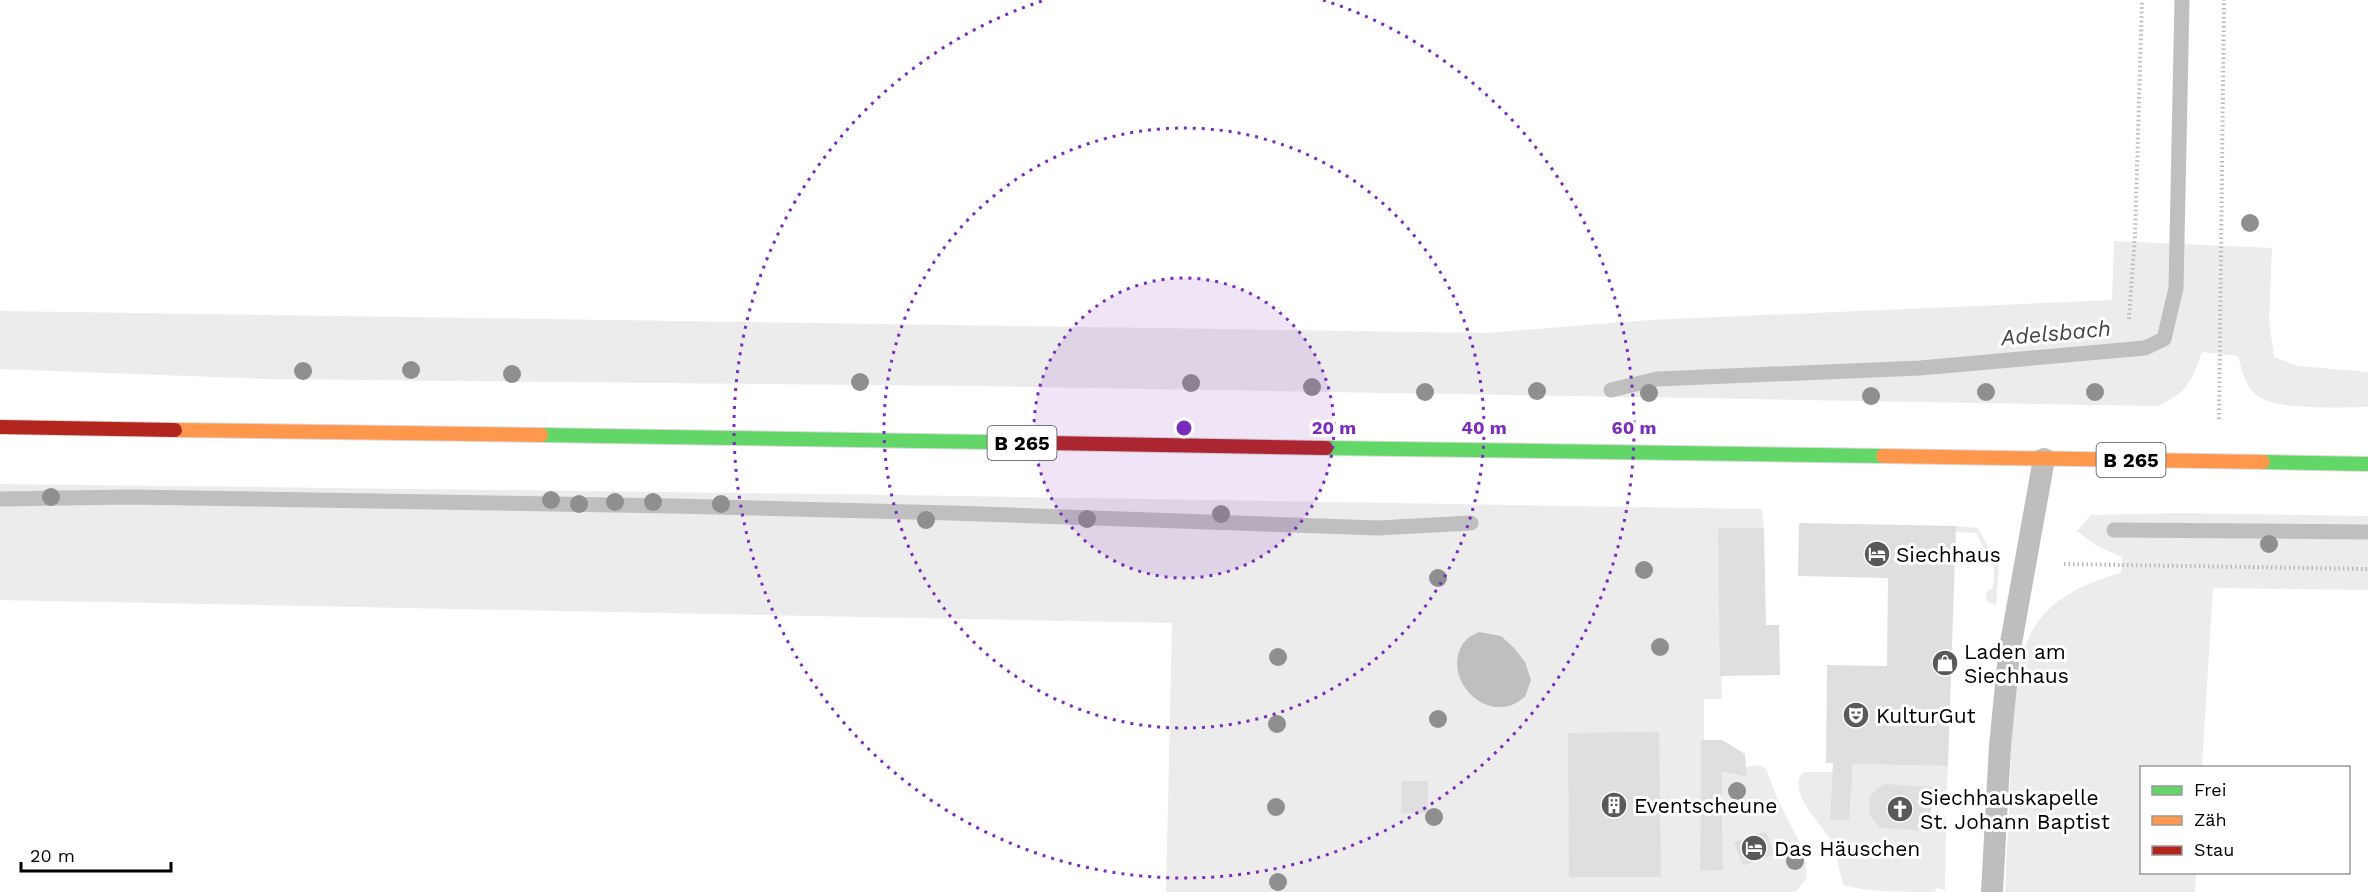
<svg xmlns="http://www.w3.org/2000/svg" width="2368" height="892" font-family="'Work Sans',sans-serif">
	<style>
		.green { fill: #ececec }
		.water { fill: #bfbfbf }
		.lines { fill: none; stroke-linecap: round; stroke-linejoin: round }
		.stream { stroke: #bfbfbf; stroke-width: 15 }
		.building { fill: #dfdfdf }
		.fast-casing { stroke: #dbdbdb; stroke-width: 16 }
		.slow-casing { stroke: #dbdbdb; stroke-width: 16 }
		.jam-casing { stroke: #dbdbdb; stroke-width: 16 }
		.path { stroke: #b9b9b9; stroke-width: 4; stroke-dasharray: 1.5 3; stroke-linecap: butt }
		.lane { stroke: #bebebe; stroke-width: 22 }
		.fast { stroke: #63d668; stroke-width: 14 }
		.slow { stroke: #ff974d; stroke-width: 14 }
		.jam { stroke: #b3261e; stroke-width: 14 }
		.tree { fill: #8f8f8f }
		.ring { fill: none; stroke: #7b2cbf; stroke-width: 3; stroke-dasharray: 3 6 }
		.labels { text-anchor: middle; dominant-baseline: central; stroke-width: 6; stroke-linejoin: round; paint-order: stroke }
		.shield { fill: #fff; stroke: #4c4c4c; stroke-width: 1.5 }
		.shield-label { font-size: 20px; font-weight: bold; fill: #000 }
		.poi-label { font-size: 21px; fill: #000; stroke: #fff; text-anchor: start }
		.water-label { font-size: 22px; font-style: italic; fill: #444; stroke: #fff }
		.centre { fill: #7b2cbf; stroke: #fff; stroke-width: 3 }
		.ring-label { font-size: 18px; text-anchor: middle; font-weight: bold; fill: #7b2cbf; stroke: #fff; stroke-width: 6; stroke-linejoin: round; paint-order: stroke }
	</style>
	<rect width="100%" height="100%" fill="#fff"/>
	<g class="green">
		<path d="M 2114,241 L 2272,248 L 2269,321 L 2274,357 L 2298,366 L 2368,372 L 2368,407 C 2342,407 2278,411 2258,396 C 2245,387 2242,370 2238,356 L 2202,352 C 2192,380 2187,394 2157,406 L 978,386 L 266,379 L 0,369 L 0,311 L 1486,333 L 1650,320 L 2112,300 Z"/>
		<path d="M 0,484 L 831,494 L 1762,509 L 1764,528 L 1718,529 L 1722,699 L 1704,699 L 1704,740 L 1701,741 L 1700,870 L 1723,870 L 1722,772 L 1746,777 L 1746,767 L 1760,765 L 1766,769 L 1778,800 L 1803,849 L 1807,878 L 1795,892 L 1166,892 L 1172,623 L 0,600 Z"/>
		<path d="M 2180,513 L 2368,516 L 2368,590 L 2213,588 L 2202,767 L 2142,768 L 2142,872 L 2196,873 L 2195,892 L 2005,892 C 2006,857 2009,822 2010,786 C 2012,738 2009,676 2031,633 C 2048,599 2087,582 2121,573 L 2122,557 L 2097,546 L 2077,531 L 2091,515 Z"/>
		<path d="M 1956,526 L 1978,528 L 1999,567 L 1996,605 L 1989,603 L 1986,598 L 1987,591 L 1993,588 L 1994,569 L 1976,533 L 1956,532 Z"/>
		<path d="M 1853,764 L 1948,766 L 1946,804 L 1931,804 L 1931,815 L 1946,816 L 1945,890 L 1936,888 L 1935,892 C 1910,892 1865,892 1844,885 C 1838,872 1839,857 1833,844 C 1824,825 1789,797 1801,774 L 1805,772 L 1833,772 L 1830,820 L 1848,820 Z"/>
	</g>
	<path class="water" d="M 1479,632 L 1501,636 L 1514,648 L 1525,662 L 1531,680 L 1525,697 C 1520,700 1514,705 1509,706 C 1473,715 1440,667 1467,639 C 1470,636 1475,634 1479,632 Z"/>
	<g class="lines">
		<g class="stream">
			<path d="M 1611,390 L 1657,379 L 1920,368 L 2145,348 L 2164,339 L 2176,288 L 2182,0"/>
			<path d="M 0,499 L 129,497 L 674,506 L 951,513 L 1378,528 L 1471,523"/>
			<path d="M 2114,530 L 2368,532"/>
		</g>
	</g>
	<g class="building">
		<path d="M 1799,523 L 1956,526 L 1948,766 L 1853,764 L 1849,820 L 1830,820 L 1833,763 L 1826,763 L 1827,665 L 1887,666 L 1888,578 L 1798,576 Z"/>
		<path d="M 1718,528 L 1764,528 L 1766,625 L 1779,625 L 1780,675 L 1720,676 Z"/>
		<path d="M 1659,732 L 1661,877 L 1569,877 L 1568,733 Z"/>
		<path d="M 1701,740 L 1722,740 L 1745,754 L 1747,777 L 1722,772 L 1723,870 L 1700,871 Z"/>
		<path d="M 1402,781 L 1428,781 L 1428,813 L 1401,813 Z"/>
		<path d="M 1884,784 L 1932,787 L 1930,831 L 1880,828 L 1869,814 L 1870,795 Z"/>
		<path d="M 1766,831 L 1774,854 L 1743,866 L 1734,842 Z"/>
	</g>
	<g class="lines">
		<defs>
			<g id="fast">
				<path d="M 541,435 L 1047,443"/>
				<path d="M 1326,448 L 1883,456"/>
				<path d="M 2263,462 L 2368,464"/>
			</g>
			<g id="slow">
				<path d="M 175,430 L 541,435"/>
				<path d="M 1883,456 L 2263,462"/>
			</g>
			<g id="jam">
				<path d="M 0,427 L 175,430"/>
				<path d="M 1047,443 L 1326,448"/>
			</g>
		</defs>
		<use href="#fast" class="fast-casing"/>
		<use href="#slow" class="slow-casing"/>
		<use href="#jam" class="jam-casing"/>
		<g class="path">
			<path d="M 2129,319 L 2135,235 L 2142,0"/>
			<path d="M 2219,419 L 2224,0"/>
			<path d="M 2064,564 L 2368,569"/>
		</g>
		<path class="lane" d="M 1992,892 L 2000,746 L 2009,654 L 2044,459"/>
		<use href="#fast" class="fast"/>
		<use href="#slow" class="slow"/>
		<use href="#jam" class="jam"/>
	</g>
	<g class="tree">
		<circle cx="2250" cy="223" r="9"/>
		<circle cx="411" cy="370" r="9"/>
		<circle cx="303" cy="371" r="9"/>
		<circle cx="512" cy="374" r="9"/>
		<circle cx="860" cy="382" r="9"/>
		<circle cx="1191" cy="383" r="9"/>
		<circle cx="1312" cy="387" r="9"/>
		<circle cx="1537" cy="391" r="9"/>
		<circle cx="1425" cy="392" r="9"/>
		<circle cx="1986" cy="392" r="9"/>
		<circle cx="2095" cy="392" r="9"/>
		<circle cx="1649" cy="393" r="9"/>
		<circle cx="1871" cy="396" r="9"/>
		<circle cx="51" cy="497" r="9"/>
		<circle cx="551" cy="500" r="9"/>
		<circle cx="615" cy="502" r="9"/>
		<circle cx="653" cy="502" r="9"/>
		<circle cx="579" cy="504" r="9"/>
		<circle cx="721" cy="504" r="9"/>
		<circle cx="1221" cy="514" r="9"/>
		<circle cx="1087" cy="519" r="9"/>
		<circle cx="926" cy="520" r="9"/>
		<circle cx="2269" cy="544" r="9"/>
		<circle cx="1644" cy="570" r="9"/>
		<circle cx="1438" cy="578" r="9"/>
		<circle cx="1660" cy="647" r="9"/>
		<circle cx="1278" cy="657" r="9"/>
		<circle cx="1438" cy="719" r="9"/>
		<circle cx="1277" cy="724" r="9"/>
		<circle cx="1737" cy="791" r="9"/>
		<circle cx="1276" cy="807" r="9"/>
		<circle cx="1434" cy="817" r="9"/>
		<circle cx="1795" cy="861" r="9"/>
		<circle cx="1278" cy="882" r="9"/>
	</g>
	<circle cx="1184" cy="428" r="150" fill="#7b2cbf" fill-opacity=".12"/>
	<g class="ring">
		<circle cx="1184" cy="428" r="150"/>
		<circle cx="1184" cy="428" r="300"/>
		<path d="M1323 0A450 450 0 1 1 1045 0"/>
	</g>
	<defs>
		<symbol id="hotel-disc" viewBox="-11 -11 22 22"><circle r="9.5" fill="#595959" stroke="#fff"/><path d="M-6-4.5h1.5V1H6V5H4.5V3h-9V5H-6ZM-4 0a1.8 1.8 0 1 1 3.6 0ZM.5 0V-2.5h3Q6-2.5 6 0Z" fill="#fff"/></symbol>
		<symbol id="shop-disc" viewBox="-11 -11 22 22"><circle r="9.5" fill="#595959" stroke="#fff"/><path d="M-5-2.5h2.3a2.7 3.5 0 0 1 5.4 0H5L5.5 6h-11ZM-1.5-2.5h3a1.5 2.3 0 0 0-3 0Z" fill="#fff"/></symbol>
		<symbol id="theatre-disc" viewBox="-11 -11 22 22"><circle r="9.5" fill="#595959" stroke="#fff"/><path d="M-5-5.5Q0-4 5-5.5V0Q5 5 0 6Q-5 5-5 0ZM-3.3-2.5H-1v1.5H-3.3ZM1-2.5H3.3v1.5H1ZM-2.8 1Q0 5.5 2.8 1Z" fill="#fff"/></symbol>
		<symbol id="building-disc" viewBox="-11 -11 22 22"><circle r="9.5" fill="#595959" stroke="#fff"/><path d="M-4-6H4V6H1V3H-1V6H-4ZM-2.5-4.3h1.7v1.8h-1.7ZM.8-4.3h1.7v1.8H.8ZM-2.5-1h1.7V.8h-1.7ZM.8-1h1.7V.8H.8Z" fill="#fff"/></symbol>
		<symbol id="church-disc" viewBox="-11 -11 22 22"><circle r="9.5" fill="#595959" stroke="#fff"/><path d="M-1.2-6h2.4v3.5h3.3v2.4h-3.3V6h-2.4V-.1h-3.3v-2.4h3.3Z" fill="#fff"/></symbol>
	</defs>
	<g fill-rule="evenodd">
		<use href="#hotel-disc" x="1862" y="539" width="30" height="30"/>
		<use href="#shop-disc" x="1930" y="648" width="30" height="30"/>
		<use href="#theatre-disc" x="1841" y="700" width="30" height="30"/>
		<use href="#building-disc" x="1599" y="790" width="30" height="30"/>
		<use href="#church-disc" x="1885" y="794" width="30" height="30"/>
		<use href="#hotel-disc" x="1739" y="833" width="30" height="30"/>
	</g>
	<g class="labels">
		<g class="shield">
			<rect x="987.5" y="426" width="69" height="34" rx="4.5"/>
			<rect x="2096.5" y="443" width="69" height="34" rx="4.5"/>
		</g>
		<g class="shield-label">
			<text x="1022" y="443">B 265</text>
			<text x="2131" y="460">B 265</text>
		</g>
		<g class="poi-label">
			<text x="1896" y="554">Siechhaus</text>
			<text x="1964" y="651">Laden am<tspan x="1964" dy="24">Siechhaus</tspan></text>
			<text x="1876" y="715">KulturGut</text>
			<text x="1920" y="797">Siechhauskapelle<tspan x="1920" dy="24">St. Johann Baptist</tspan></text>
			<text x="1634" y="805">Eventscheune</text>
			<text x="1774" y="848">Das Häuschen</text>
		</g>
		<g class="water-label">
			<text transform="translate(2056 333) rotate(-5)">Adelsbach</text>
		</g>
	</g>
	<circle cx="1184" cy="428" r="9" class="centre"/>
	<g class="ring-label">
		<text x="1334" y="434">20 m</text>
		<text x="1484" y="434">40 m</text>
		<text x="1634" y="434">60 m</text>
	</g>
	<rect x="2140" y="766" width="210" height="108" fill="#ffffff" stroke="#999999" stroke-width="1.5"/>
	<rect x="2152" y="786" width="30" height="9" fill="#63d668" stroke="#999999" stroke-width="1.5"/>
	<text x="2194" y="796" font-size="18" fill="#000000">Frei</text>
	<rect x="2152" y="816" width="30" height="9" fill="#ff974d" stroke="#999999" stroke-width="1.5"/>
	<text x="2194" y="826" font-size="18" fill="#000000">Zäh</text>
	<rect x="2152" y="846" width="30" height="9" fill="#b3261e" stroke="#999999" stroke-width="1.5"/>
	<text x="2194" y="856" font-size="18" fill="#000000">Stau</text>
	<path d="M21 862v9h150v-9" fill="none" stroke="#000000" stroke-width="3"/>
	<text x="30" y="862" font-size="18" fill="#000000" stroke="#ffffff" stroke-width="4.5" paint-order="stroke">20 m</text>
</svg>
